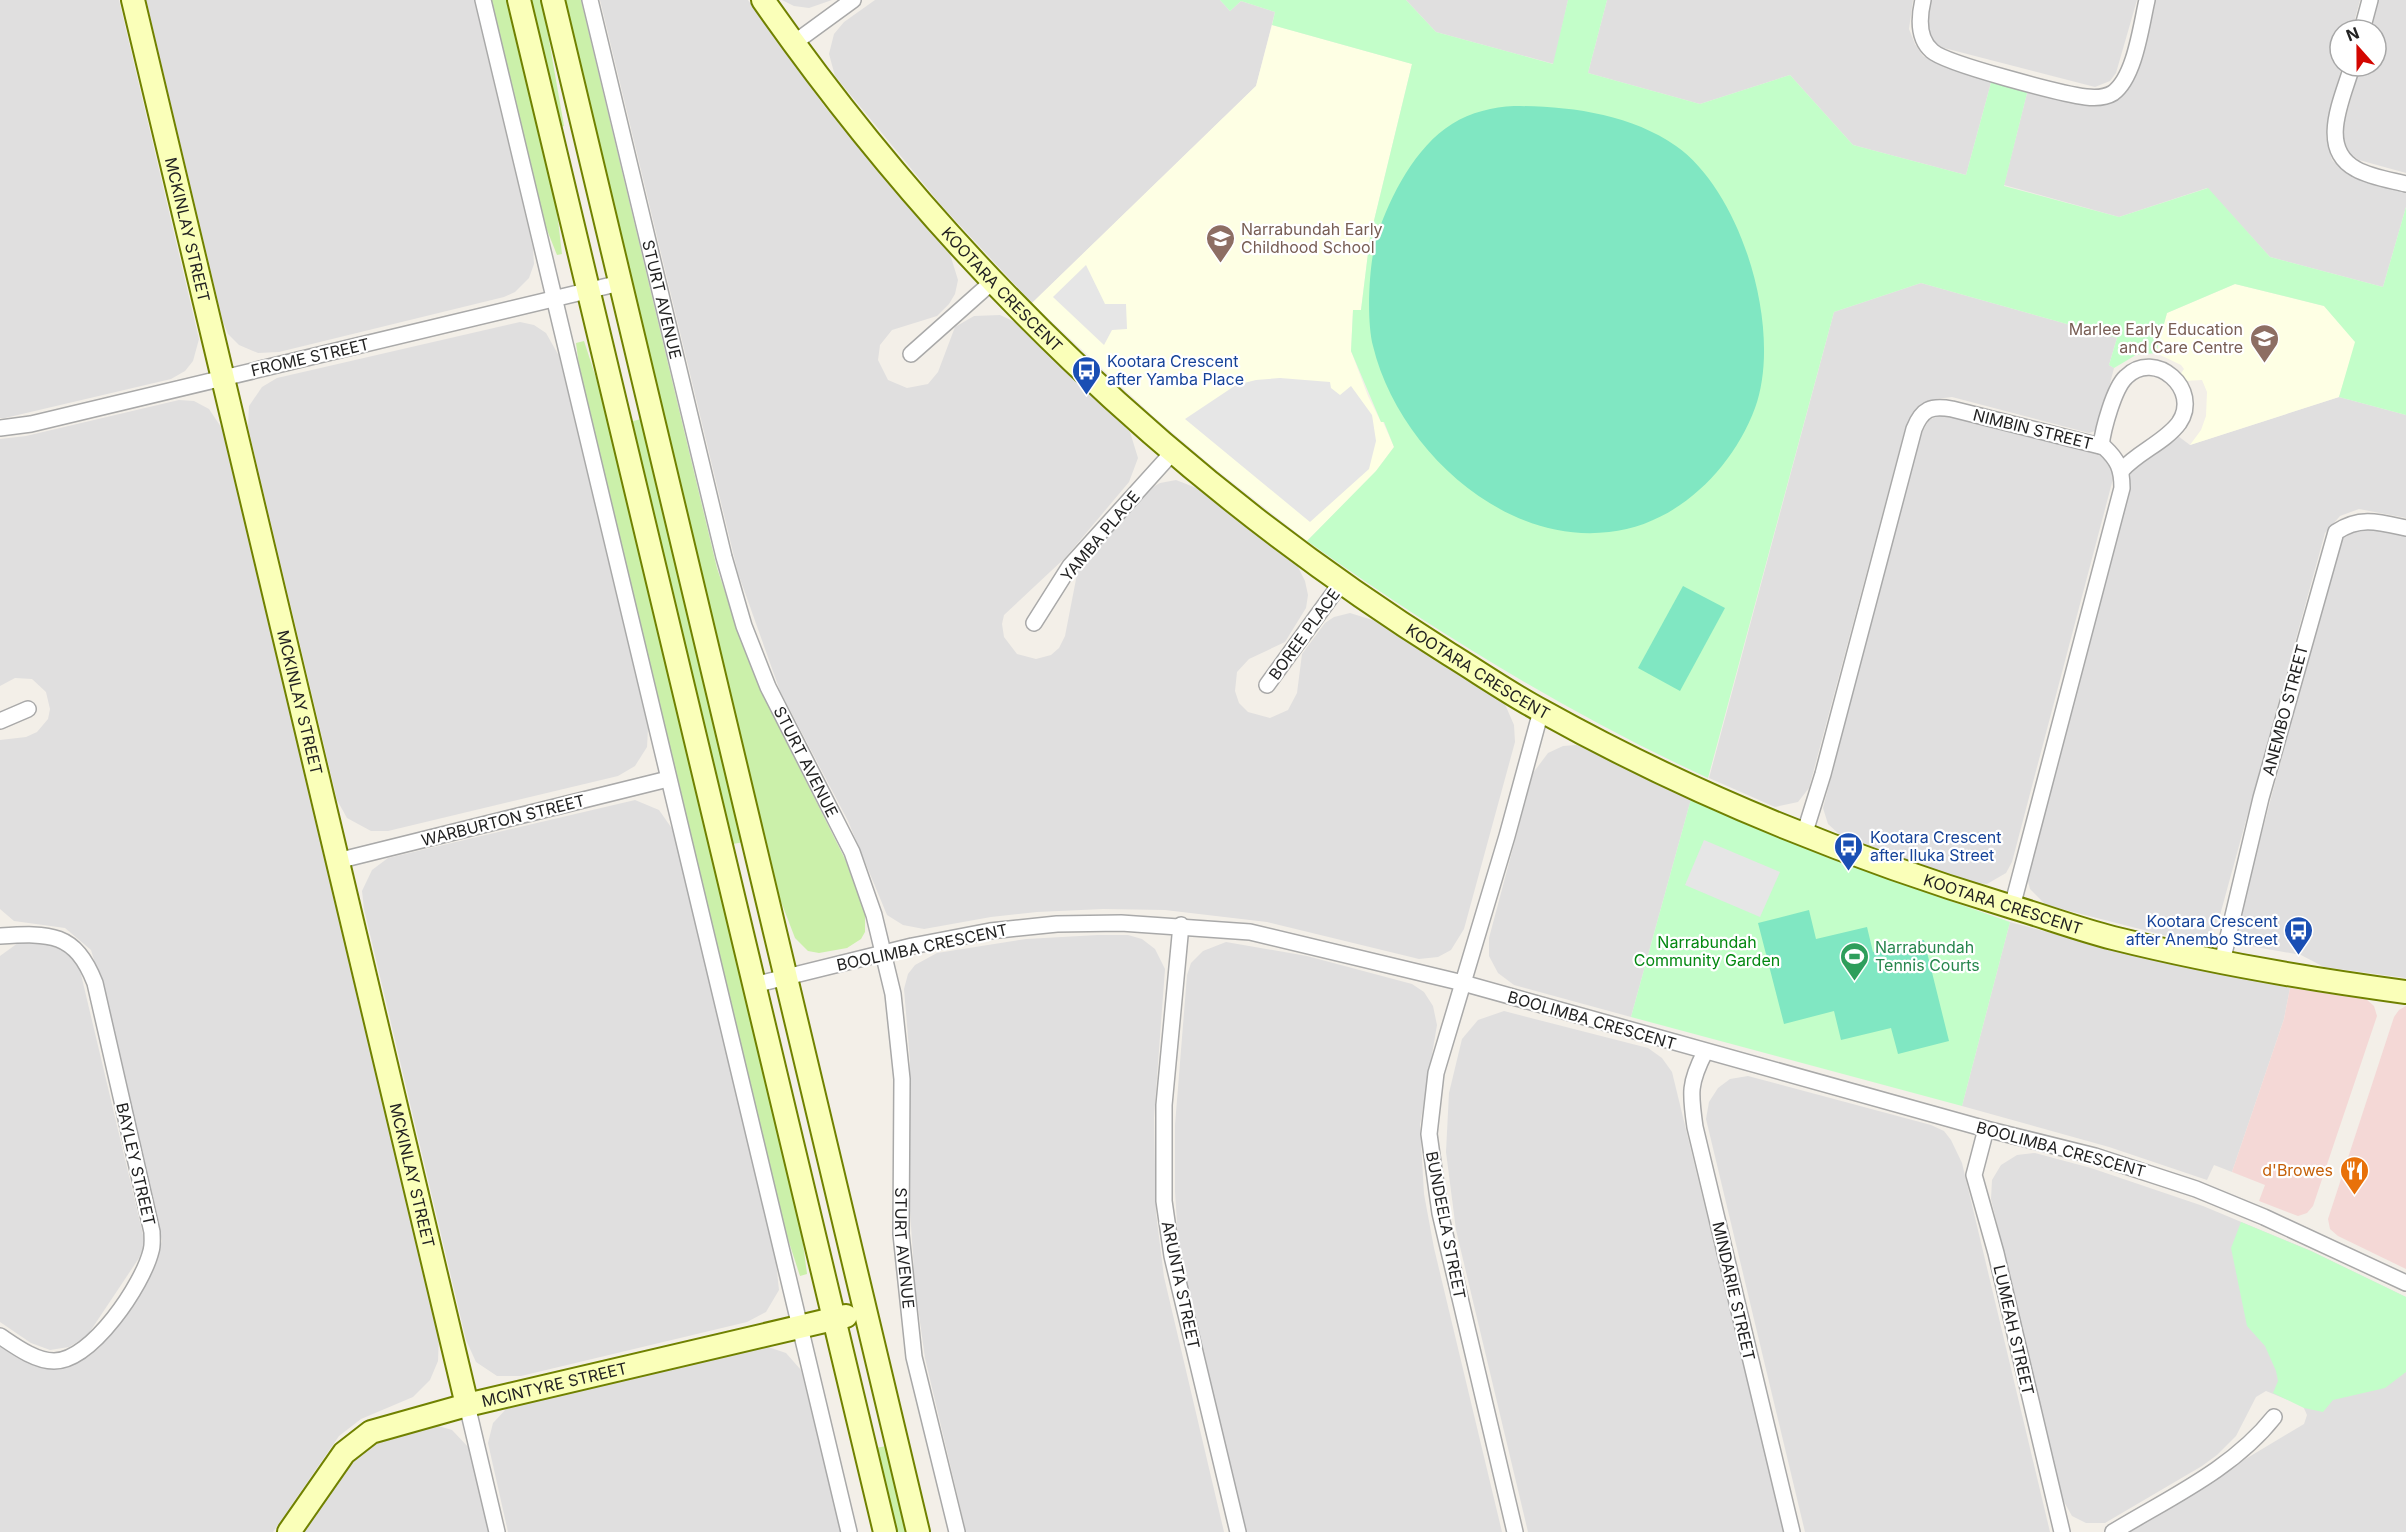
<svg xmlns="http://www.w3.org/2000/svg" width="2406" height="1532" font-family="Inter,sans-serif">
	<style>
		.residential { fill: #e0dfdf }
		.commercial { fill: #f4d8d6 }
		.education { fill: #feffe4 }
		.grass { fill: #cbf0aa }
		.park { fill: #c3fec9 }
		.pitch { fill: #80e7c2 }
		.parking { fill: #e6e6e6 }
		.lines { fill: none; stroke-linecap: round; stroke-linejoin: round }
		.street-casing { stroke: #a9a9a9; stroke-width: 18 }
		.secondary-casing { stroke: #708100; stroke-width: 26 }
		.street { stroke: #fff; stroke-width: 15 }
		.secondary { stroke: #faffb9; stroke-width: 22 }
		.labels { text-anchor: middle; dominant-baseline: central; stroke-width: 4.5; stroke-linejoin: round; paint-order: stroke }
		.education-label { font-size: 16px; fill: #785e54; stroke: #fff; text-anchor: start }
		.street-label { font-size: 16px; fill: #222; stroke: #fff }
		.transit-label { font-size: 16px; fill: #164399; stroke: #fff; text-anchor: start }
		.park-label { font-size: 16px; fill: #038811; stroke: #fff }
		.leisure-label { font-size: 16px; fill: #27864d; stroke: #fff; text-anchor: start }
		.food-label { font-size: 16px; fill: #c56008; stroke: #fff; text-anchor: end }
	</style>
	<rect width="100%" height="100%" fill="#f3efe8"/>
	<g class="residential">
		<path d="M 0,0 L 119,0 L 199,339 L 193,361 L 185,371 L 171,379 L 5,418 L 0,418 Z"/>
		<path d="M 146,0 L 474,0 L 533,248 L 534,264 L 529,278 L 515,292 L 504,297 L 279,352 L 258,353 L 239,345 L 228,334 L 223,322 Z"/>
		<path d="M 600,0 L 748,0 L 825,107 L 950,254 L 958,280 L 955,294 L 949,304 L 937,316 L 892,330 L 880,345 L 878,360 L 888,380 L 907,388 L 928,384 L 938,372 L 955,327 L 974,316 L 1000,315 L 1017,323 L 1130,432 L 1138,458 L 1129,482 L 1066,557 L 1004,615 L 1002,624 L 1004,637 L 1017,654 L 1036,659 L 1051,655 L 1059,648 L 1065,636 L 1078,569 L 1144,492 L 1160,483 L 1176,480 L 1199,489 L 1297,565 L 1305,581 L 1308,595 L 1306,608 L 1285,642 L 1249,659 L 1237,672 L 1235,691 L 1239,703 L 1248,712 L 1270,718 L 1288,710 L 1297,693 L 1302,654 L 1325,623 L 1334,617 L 1350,613 L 1379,622 L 1504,702 L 1514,725 L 1515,742 L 1464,929 L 1451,950 L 1438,957 L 1419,959 L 1267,922 L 1165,910 L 1103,909 L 1037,912 L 991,917 L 924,929 L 903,925 L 887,915 L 848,821 L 780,691 L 738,573 Z"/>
		<path d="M 782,0 L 832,0 L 809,8 L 794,6 Z"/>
		<path d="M 875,0 L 1220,0 L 1230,11 L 1241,1 L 1275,12 L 1256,86 L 1032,303 L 941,205 L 835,76 L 829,54 L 834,34 L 844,22 Z"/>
		<path d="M 1406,0 L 1568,0 L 1554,64 L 1436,32 Z"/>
		<path d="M 1607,0 L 1913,0 L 1909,29 L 1915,44 L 1923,56 L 1942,66 L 1992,79 L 1966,175 L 1853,145 L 1790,75 L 1700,104 L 1588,73 Z"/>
		<path d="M 1931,0 L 2137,0 L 2116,73 L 2110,81 L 2095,87 L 1944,48 L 1936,44 L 1928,33 L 1926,16 Z"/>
		<path d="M 2154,0 L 2360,0 L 2352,30 L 2340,30 L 2340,66 L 2342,66 L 2327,122 L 2326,138 L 2332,160 L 2345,172 L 2406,191 L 2406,207 L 2383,287 L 2270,257 L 2207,188 L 2119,217 L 2004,185 L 2028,89 L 2077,102 L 2133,77 Z"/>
		<path d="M 2378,0 L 2406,0 L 2406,173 L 2359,160 L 2350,154 L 2344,142 L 2342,131 L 2360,66 L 2376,66 L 2376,30 L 2370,30 Z"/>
		<path d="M 1921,283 L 2117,338 L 2109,365 L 2114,368 L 2098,430 L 2089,433 L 1952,397 L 1935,399 L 1915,411 L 1905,429 L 1809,788 L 1798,802 L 1775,807 L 1709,778 L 1834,312 Z"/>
		<path d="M 520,322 L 534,325 L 546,333 L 559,356 L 648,728 L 647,747 L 635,766 L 618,776 L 388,831 L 371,831 L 347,818 L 337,800 L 248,427 L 249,406 L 262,387 L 277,378 Z"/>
		<path d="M 2339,397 L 2406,415 L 2406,518 L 2359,509 L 2340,516 L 2325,533 L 2217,926 L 2204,937 L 2183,940 L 2046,905 L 2030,889 L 2027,878 L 2028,864 L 2129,491 L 2130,466 L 2178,436 L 2190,445 Z"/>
		<path d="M 179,400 L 194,401 L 209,409 L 223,430 L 439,1335 L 438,1361 L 430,1380 L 413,1397 L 361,1419 L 339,1436 L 273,1532 L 0,1532 L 0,1342 L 63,1367 L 88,1357 L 100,1347 L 154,1267 L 162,1241 L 102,987 L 91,950 L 65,928 L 14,921 L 0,909 L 0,740 L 26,737 L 37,732 L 48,719 L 50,709 L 46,692 L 32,679 L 15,678 L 0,686 L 0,439 L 26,436 Z"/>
		<path d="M 1944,413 L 2098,453 L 2110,463 L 2114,475 L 2012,862 L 2006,873 L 1987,884 L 1976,883 L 1938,871 L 1839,834 L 1828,824 L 1823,808 L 1921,434 L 1929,420 Z"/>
		<path d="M 2362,526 L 2406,535 L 2406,978 L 2324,967 L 2301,955 L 2250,946 L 2241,940 L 2237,927 L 2338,544 L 2342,537 Z"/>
		<path d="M 1576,745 L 1587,747 L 1691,799 L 1631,1017 L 1514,985 L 1498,973 L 1489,956 L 1489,938 L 1533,773 L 1548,753 L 1563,746 Z"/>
		<path d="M 635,800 L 659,810 L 673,830 L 776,1262 L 779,1290 L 766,1312 L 747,1322 L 521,1376 L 497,1376 L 476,1362 L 466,1340 L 364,909 L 362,891 L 372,870 L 388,858 Z"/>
		<path d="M 2010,922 L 2151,960 L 2290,988 L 2284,1019 L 2232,1172 L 2214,1165 L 2207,1180 L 2109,1147 L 1962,1106 Z"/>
		<path d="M 1098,935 L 1128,935 L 1142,939 L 1155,949 L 1165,969 L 1154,1118 L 1156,1213 L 1164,1277 L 1224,1532 L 966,1532 L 925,1358 L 915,1286 L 909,1196 L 910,1061 L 904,989 L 908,974 L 915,965 L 937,953 L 1026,939 Z"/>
		<path d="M 40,942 L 68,952 L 79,966 L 145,1243 L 139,1258 L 87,1336 L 69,1347 L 50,1350 L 31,1343 L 0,1322 L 0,956 L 18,943 Z"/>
		<path d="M 1226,942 L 1307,956 L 1412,984 L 1424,992 L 1433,1006 L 1437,1025 L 1420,1125 L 1424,1194 L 1434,1248 L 1502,1532 L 1246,1532 L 1186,1283 L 1178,1238 L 1175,1192 L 1175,1125 L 1187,975 L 1191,963 L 1203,951 Z"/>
		<path d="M 1504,1011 L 1648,1048 L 1662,1058 L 1672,1072 L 1784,1532 L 1528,1532 L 1456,1230 L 1446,1152 L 1449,1093 L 1462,1039 L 1478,1020 Z"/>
		<path d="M 1748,1076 L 1931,1125 L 1944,1131 L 1951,1140 L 1962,1163 L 2050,1532 L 1805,1532 L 1706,1119 L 1709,1102 L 1718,1088 L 1730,1079 Z"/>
		<path d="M 2035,1153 L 2091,1168 L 2203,1206 L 2311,1251 L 2406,1297 L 2406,1532 L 2124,1532 L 2304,1424 L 2307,1415 L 2303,1406 L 2266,1391 L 2256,1397 L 2236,1436 L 2217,1455 L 2202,1466 L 2105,1523 L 2086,1523 L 2072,1516 L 2063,1500 L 1991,1199 L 1992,1180 L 2001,1165 L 2017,1155 Z"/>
		<path d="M 765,1346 L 786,1353 L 801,1370 L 841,1532 L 508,1532 L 488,1443 L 493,1423 L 507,1408 Z"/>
		<path d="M 435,1425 L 452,1430 L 470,1449 L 491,1532 L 303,1532 L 349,1463 L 375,1439 Z"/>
	</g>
	<g class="commercial">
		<path d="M 2290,988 L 2366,999 L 2374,1006 L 2377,1016 L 2313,1206 L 2307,1213 L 2298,1216 L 2259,1201 L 2265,1185 L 2232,1172 L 2284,1019 Z"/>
		<path d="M 2406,1006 L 2406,1269 L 2338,1236 L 2330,1229 L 2328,1219 L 2394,1017 L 2399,1010 Z"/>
	</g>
	<g class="education">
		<path d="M 1272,25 L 1412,64 L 1370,237 L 1361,310 L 1353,310 L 1351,351 L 1368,396 L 1381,422 L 1383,422 L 1394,447 L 1376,471 L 1307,541 L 1213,467 L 1153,416 L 1032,303 L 1256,86 Z"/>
		<path d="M 2235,284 L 2324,306 L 2356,342 L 2339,397 L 2190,445 L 2201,430 L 2206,416 L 2207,392 L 2202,380 L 2184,381 L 2180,375 L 2184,369 L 2181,365 L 2156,353 L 2167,313 Z"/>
	</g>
	<g class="grass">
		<path d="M 491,0 L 506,0 L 557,212 L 562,254 L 557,255 L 543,220 Z"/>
		<path d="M 529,0 L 542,0 L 564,126 L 560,127 Z"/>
		<path d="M 564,0 L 581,0 L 717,568 L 742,643 L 762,693 L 845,859 L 865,913 L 865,932 L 861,939 L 847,948 L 819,953 L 808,951 L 795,938 L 780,899 Z"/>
		<path d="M 584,341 L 598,384 L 802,1236 L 807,1274 L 800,1276 L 784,1227 L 579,366 L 576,343 Z"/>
		<path d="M 641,419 L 651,455 L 744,842 L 733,844 L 725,815 L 630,422 Z"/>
		<path d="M 886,1446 L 909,1532 L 896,1532 L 876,1448 Z"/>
	</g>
	<g class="park">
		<path d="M 1220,0 L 1406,0 L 1436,32 L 1553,64 L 1568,0 L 1607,0 L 1588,73 L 1700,104 L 1790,75 L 1853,145 L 1966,175 L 1992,79 L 2028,89 L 2004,186 L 2119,217 L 2208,188 L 2270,257 L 2383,287 L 2406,207 L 2406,415 L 2339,397 L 2355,342 L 2324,306 L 2235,284 L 2167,313 L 2156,353 L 2136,355 L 2114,368 L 2109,365 L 2117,338 L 1921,283 L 1834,312 L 1708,778 C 1567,713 1434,631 1307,541 L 1376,471 L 1394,447 L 1384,422 L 1381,422 L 1351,351 L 1353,310 L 1361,310 L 1370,237 L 1412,64 L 1272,25 L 1275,12 L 1241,1 L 1230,11 Z"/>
		<path d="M 1691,799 L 1831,859 L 2010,922 L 1962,1106 L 1631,1017 Z"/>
		<path d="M 2241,1222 L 2311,1251 L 2406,1297 L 2406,1372 L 2385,1388 L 2333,1400 L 2323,1412 L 2304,1408 L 2273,1393 L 2278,1381 L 2276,1371 L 2265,1346 L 2247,1326 L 2231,1248 Z"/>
	</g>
	<g class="pitch">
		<path d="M 1514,106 C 1569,106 1630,114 1676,146 C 1743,193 1783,332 1755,408 C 1732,470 1676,525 1609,532 C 1501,545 1397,446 1373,346 C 1366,319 1369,262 1377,236 C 1390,196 1416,146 1452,124 C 1471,112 1493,107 1514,106 Z"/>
		<path d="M 1683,586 L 1725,608 L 1680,691 L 1638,668 Z"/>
		<path d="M 1809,910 L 1816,939 L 1867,927 L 1873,952 L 1924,940 L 1949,1041 L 1898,1054 L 1891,1028 L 1841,1040 L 1834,1011 L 1784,1024 L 1758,923 Z"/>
	</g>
	<g class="parking">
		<path d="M 1086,265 L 1105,304 L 1126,304 L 1127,329 L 1112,330 L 1104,345 L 1053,297 Z"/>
		<path d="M 1280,378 L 1330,382 L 1331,388 L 1340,395 L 1351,386 L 1372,415 L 1376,441 L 1369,469 L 1310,522 L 1185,419 L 1236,385 L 1256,380 Z"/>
		<path d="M 1704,840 L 1780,872 L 1760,917 L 1685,885 Z"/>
	</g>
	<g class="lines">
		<defs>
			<g id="street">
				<path d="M 483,0 L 849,1532"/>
				<path id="s1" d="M 590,0 L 724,557 L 744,626 L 768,687 L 852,852 L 874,915 L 893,994 L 902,1079 L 901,1234 L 914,1357 L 957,1532"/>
				<path d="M 1923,0 C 1919,17 1917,38 1932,51 C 1946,64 2063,94 2086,97 C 2095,98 2105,98 2113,93 C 2135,77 2141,26 2147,0"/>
				<path d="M 2362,30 L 2370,0"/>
				<path d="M 794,43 L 853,0"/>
				<path d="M 2352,66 C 2343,98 2317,148 2356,169 C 2370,177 2390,180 2406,184"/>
				<path d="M 911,354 L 992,282"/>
				<path d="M 0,428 L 31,424 L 620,283"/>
				<path d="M 2101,446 C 2103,429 2114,388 2126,377 C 2155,348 2202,390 2179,423 C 2165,442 2138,452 2122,470"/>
				<path d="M 1034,623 L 1070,566 L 1172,453"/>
				<path d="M 1267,685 L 1341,583"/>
				<path d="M 0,721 L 28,709"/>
				<path d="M 1804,835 L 1823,774 L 1914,429 C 1922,409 1931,405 1952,409 L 2104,447 C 2118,460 2122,469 2122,488 L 2012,907"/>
				<path d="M 337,861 L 668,779"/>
				<path d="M 1181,925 L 1164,1105 L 1164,1201 L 1172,1256 L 1238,1532"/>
				<path d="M 0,936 C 50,933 75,932 95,983 L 152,1232 C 152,1238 153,1245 151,1251 C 143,1284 92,1361 54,1361 C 35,1361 15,1346 0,1336"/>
				<path d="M 2222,962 L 2261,798 L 2336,532 C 2360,516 2379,522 2406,528"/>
				<path d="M 754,985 L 912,946 L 990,931 L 1057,924 L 1121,923 L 1250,932 L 1463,983 L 1986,1129 L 2095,1156 L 2196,1189 L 2264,1217 L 2406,1283"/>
				<path d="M 1705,1052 C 1689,1083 1690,1093 1695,1127 L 1792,1532"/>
				<path d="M 1986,1129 L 1974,1175 L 1996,1253 L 2062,1532"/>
				<path d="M 467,1405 L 497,1532"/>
				<path d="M 1515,1532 L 1440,1213 L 1429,1134 L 1436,1073 L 1507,836 L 1541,711"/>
				<path d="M 2113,1532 C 2169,1498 2233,1469 2274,1417"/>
			</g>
			<g id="secondary">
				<path id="s2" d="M 133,0 L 467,1405"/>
				<path d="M 519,0 L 885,1532"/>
				<path d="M 553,0 L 918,1532"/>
				<path id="s3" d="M 763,0 C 946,262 1178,484 1449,654 C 1480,673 1510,694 1542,711 C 1689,793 1847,857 2009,906 C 2043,916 2078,929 2113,938 C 2209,962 2308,979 2406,992"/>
				<path id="s4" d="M 289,1532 L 344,1453 L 371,1432 L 467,1405 L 846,1316"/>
			</g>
		</defs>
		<use href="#street" class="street-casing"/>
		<use href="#secondary" class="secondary-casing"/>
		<use href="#street" class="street"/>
		<use href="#secondary" class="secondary"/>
	</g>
	<defs>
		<symbol id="school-pin" viewBox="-11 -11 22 30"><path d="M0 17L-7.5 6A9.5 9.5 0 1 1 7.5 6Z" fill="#8d6e63" stroke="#fff"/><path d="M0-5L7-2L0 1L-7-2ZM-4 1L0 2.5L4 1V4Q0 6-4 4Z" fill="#fff"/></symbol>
		<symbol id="bus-pin" viewBox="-11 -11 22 30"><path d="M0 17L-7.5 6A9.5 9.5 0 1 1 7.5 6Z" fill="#1a4fb4" stroke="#fff"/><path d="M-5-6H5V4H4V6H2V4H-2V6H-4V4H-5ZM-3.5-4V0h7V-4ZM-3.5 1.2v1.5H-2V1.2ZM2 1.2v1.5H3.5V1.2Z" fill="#fff"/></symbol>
		<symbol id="stadium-pin" viewBox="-11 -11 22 30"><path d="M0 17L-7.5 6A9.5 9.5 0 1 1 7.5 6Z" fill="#2e9e5b" stroke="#fff"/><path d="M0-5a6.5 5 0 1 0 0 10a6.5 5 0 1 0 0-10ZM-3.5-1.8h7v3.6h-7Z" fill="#fff"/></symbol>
		<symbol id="restaurant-pin" viewBox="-11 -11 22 30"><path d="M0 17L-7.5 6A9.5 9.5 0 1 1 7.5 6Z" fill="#e8710a" stroke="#fff"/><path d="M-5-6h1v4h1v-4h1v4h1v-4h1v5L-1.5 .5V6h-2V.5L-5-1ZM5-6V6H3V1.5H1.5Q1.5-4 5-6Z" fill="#fff"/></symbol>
	</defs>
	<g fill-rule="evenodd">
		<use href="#school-pin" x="1204" y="222" width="33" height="45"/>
		<use href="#school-pin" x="2248" y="322" width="33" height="45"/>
		<use href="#bus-pin" x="1070" y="354" width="33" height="45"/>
		<use href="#bus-pin" x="1832" y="830" width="33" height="45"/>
		<use href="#bus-pin" x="2282" y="914" width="33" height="45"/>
		<use href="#stadium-pin" x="1838" y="940" width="33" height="45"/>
		<use href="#restaurant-pin" x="2338" y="1154" width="33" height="45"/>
	</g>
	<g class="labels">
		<g class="education-label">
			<text x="1241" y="229">Narrabundah Early<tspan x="1241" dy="18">Childhood School</tspan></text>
			<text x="2243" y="329" text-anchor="end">Marlee Early Education<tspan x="2243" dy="18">and Care Centre</tspan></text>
		</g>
		<g class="street-label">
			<text stroke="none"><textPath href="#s2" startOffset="236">MCKINLAY STREET</textPath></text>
			<text stroke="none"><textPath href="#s3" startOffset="376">KOOTARA CRESCENT</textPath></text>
			<text stroke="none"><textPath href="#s1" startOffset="308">STURT AVENUE</textPath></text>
			<text transform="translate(310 357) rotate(-13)">FROME STREET</text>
			<text transform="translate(2033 429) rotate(14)">NIMBIN STREET</text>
			<text transform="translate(1100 536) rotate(-50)">YAMBA PLACE</text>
			<text transform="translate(1304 634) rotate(-54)">BOREE PLACE</text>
			<text stroke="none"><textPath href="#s3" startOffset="988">KOOTARA CRESCENT</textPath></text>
			<text stroke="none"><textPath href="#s2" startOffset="722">MCKINLAY STREET</textPath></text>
			<text transform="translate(2285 710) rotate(-75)">ANEMBO STREET</text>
			<text stroke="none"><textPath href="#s1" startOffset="794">STURT AVENUE</textPath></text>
			<text transform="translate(503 820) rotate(-14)">WARBURTON STREET</text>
			<text stroke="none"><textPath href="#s3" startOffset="1564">KOOTARA CRESCENT</textPath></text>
			<text transform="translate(922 947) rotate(-12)">BOOLIMBA CRESCENT</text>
			<text transform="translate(1592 1020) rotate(16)">BOOLIMBA CRESCENT</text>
			<text transform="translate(2061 1149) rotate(15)">BOOLIMBA CRESCENT</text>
			<text transform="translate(136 1164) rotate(77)">BAYLEY STREET</text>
			<text stroke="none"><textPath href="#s2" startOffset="1208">MCKINLAY STREET</textPath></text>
			<text transform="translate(1446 1225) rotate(79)">BUNDEELA STREET</text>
			<text stroke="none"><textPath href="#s1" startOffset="1298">STURT AVENUE</textPath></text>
			<text transform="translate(1181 1285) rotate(78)">ARUNTA STREET</text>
			<text transform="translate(1734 1291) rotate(77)">MINDARIE STREET</text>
			<text transform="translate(2014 1330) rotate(77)">LUMEAH STREET</text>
			<text stroke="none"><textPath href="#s4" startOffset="320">MCINTYRE STREET</textPath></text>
		</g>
		<g class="transit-label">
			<text x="1107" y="361">Kootara Crescent<tspan x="1107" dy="18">after Yamba Place</tspan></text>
			<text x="1870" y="837">Kootara Crescent<tspan x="1870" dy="18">after Iluka Street</tspan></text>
			<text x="2278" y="921" text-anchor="end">Kootara Crescent<tspan x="2278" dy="18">after Anembo Street</tspan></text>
		</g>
		<g class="park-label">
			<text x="1707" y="942">Narrabundah<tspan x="1707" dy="18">Community Garden</tspan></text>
		</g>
		<g class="leisure-label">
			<text x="1875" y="947">Narrabundah<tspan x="1875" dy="18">Tennis Courts</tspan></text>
		</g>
		<g class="food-label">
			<text x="2333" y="1170">d'Browes</text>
		</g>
	</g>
	<g transform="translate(2358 48) rotate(339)"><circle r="28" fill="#ffffff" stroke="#a7a7a7" stroke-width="1.5"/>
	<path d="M0-4.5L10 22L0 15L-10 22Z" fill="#d30600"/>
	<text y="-9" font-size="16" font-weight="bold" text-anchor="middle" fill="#222222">N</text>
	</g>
</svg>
